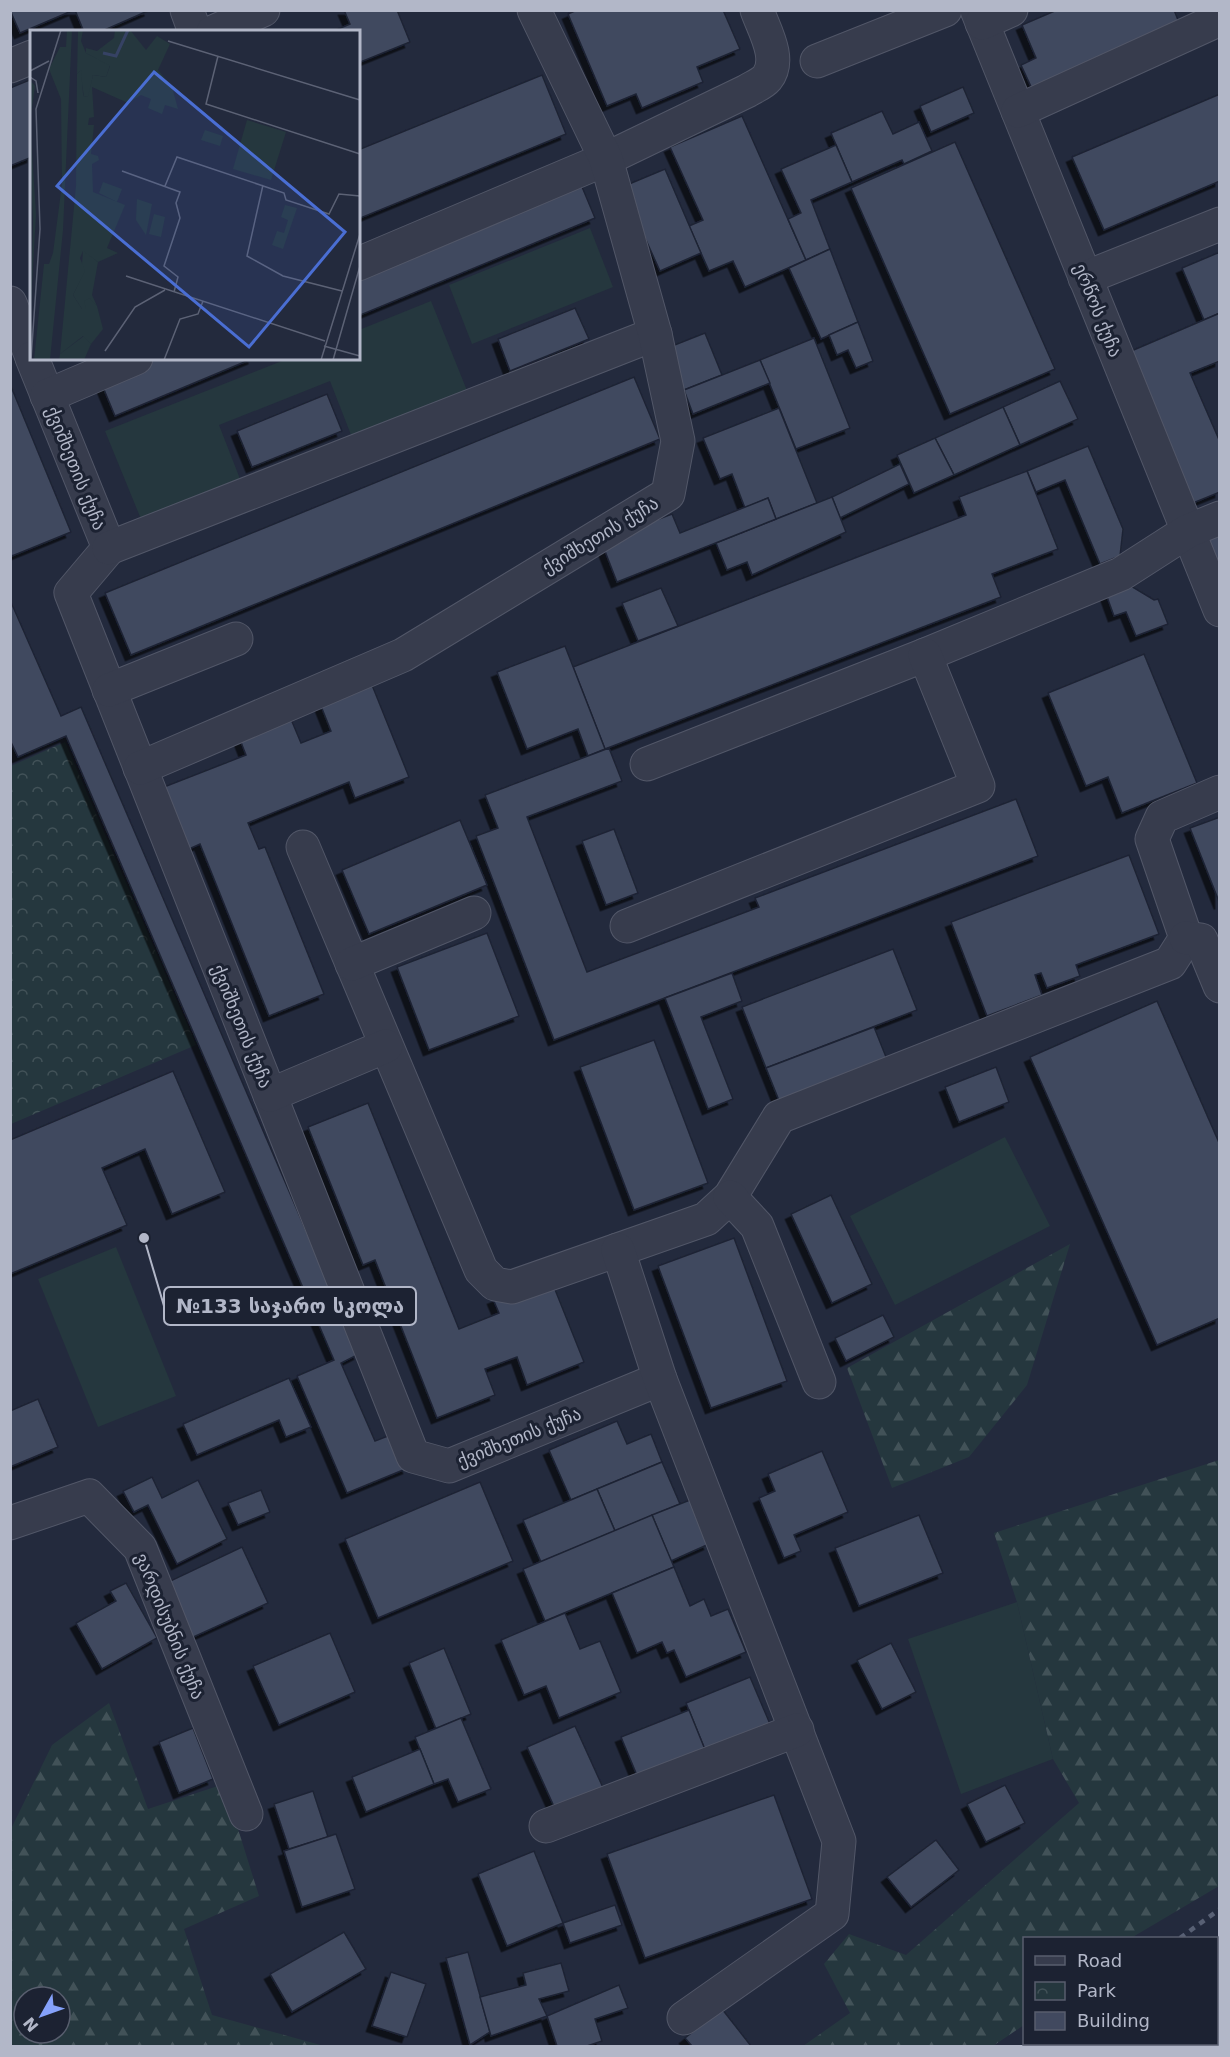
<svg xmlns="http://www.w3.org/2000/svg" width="1230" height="2057" font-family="'DejaVu Sans','Noto Sans Georgian',sans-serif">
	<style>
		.green { fill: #25373e }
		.forest { fill: url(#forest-firs); fill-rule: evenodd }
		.park { fill: url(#park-crowns) }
		.building { fill: #41495f; stroke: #1e2434; stroke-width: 1.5; filter: url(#shadow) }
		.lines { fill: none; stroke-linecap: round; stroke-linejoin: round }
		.minor-casing { stroke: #525768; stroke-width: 35 }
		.minor { stroke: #373c4d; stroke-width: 33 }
		.rail { stroke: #586074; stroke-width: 4.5; stroke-dasharray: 6 6; stroke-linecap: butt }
		.labels { text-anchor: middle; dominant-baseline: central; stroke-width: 6; stroke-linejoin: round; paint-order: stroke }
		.street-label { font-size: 18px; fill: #b2b7c8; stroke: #1c2232 }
		.inset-river { fill: none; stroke: #364264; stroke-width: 3 }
		.inset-road { fill: none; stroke: #5c6275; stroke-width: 1.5 }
		.view { fill: #4a6ed3; fill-opacity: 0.15; stroke: #4a6ed3; stroke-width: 3 }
		.inset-edge { fill: none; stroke: #b2b7c8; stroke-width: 3 }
		.leader { fill: none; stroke: #b2b7c8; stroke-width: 2 }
		.callout-dot { fill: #b2b7c8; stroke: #1c2232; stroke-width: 2 }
		.callout { fill: #1c2232; stroke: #b2b7c8; stroke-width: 2 }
		.callout-label { font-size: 20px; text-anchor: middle; font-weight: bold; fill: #b2b7c8 }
	</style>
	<defs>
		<pattern id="forest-firs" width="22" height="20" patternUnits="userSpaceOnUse" patternTransform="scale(1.5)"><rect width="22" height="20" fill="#25373e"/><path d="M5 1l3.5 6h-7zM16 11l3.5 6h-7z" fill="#425258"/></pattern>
		<pattern id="park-crowns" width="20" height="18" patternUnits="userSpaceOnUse" patternTransform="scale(1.5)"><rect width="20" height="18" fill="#25373e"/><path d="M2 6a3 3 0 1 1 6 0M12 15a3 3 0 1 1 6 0" fill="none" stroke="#425258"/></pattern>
		<filter id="shadow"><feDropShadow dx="-5.5" dy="5.5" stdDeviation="0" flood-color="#0009"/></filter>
	</defs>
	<rect width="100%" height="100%" fill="#232a3d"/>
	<g class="green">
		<path d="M 590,228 L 613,287 L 472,344 L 449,285 Z"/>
		<path d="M 431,301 L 468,393 L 353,440 L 330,381 L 219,425 L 242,484 L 143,524 L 105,431 L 287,359 L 358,358 L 359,330 Z"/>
		<path d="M 1005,1137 L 1050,1226 L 895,1305 L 850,1216 Z"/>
		<path d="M 116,1247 L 176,1396 L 98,1427 L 38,1279 Z"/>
		<path d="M 1017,1602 L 1053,1759 L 961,1794 L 908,1639 Z"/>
		<path d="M 1112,2044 L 1194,2044 L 1190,2046 L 1108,2046 Z"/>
	</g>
	<g class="forest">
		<path d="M 1070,1244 L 1027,1385 L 969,1457 L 892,1488 L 847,1368 Z"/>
		<path d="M 1219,1460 L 1219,1886 L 1131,1938 L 1024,1938 L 1024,2025 L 993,2046 L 803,2046 L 850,2013 L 824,1964 L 849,1934 L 906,1955 L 1079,1803 L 1053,1759 L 1017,1602 L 994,1533 Z"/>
		<path d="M 109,1703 L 148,1809 L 224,1784 L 259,1896 L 184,1929 L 212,2015 L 324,2046 L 11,2046 L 10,1831 L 52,1745 ZM 24,1997 L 60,1997 L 60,2033 L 24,2033 Z"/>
	</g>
	<path class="park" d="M 65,742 L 196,1045 L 11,1124 L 11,766 Z"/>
	<g class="building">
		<path d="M 10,10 L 74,10 L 20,33 Z"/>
		<path d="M 75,10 L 150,10 L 100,32 L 84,32 Z"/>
		<path d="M 344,10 L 397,10 L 410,42 L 358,63 L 358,32 L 331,32 L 350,24 Z"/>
		<path d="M 577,10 L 723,10 L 740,49 L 697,67 L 703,82 L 642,108 L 636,94 L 607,106 L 568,14 Z"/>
		<path d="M 1057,10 L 1174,10 L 1182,30 L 1034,93 L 1021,65 L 1036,58 L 1022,25 Z"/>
		<path d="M 542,75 L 566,134 L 358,219 L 358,150 Z"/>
		<path d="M 32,79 L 32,157 L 10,166 L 10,88 Z"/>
		<path d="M 963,87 L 974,113 L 931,132 L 920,106 Z"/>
		<path d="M 1220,94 L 1220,181 L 1104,230 L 1072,157 Z"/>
		<path d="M 882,111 L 893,134 L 919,122 L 932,151 L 904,164 L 902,160 L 852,182 L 831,133 Z"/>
		<path d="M 742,116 L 806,260 L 745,287 L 733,261 L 709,271 L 689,226 L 703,220 L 670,147 Z"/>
		<path d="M 955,142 L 1055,369 L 950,414 L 851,188 Z"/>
		<path d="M 836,145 L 852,182 L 811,200 L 830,249 L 806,260 L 788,219 L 801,213 L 781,169 Z"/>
		<path d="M 665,169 L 701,253 L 660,271 L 622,187 Z"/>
		<path d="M 580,182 L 595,218 L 358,316 L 358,274 Z"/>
		<path d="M 830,249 L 858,322 L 821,339 L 789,268 Z"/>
		<path d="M 1220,252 L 1220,313 L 1204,320 L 1182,268 Z"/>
		<path d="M 575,308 L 589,339 L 510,371 L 498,339 Z"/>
		<path d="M 1220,313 L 1220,361 L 1190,373 L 1220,442 L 1220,492 L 1193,503 L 1129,352 Z"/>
		<path d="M 858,322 L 873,361 L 856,368 L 848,350 L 837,355 L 829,335 Z"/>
		<path d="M 705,333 L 722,375 L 684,390 L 667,348 Z"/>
		<path d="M 814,338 L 850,428 L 796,449 L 760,360 Z"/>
		<path d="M 153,358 L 254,358 L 115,416 L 100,380 Z"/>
		<path d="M 760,360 L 770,383 L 693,414 L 684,390 Z"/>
		<path d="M 634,377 L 660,439 L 131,655 L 105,593 Z"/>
		<path d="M 1060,381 L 1078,419 L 1020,445 L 1003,407 Z"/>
		<path d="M 10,384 L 71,532 L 12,556 L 10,551 Z"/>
		<path d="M 327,394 L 342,431 L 252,467 L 237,431 Z"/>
		<path d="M 1003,407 L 1020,445 L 954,475 L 935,438 Z"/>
		<path d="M 779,408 L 817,503 L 776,519 L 768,498 L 745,508 L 732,474 L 720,479 L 703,438 Z"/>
		<path d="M 935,438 L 954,475 L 914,493 L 897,455 Z"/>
		<path d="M 1088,446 L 1123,529 L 1120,556 L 1100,564 L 1065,480 L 1036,492 L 1027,471 Z"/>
		<path d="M 900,464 L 909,484 L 840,518 L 832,497 Z"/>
		<path d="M 1027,471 L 1058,549 L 992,574 L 1001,597 L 605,749 L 573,667 L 966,515 L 959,497 Z"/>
		<path d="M 832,497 L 846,532 L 752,575 L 747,562 L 727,570 L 716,543 Z"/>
		<path d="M 768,498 L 776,519 L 617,582 L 601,541 L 672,514 L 680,533 Z"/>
		<path d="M 1220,529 L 1220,572 L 1204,536 Z"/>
		<path d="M 1131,586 L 1154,600 L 1158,599 L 1168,624 L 1136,636 L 1126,612 L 1114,616 L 1106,594 Z"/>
		<path d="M 661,588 L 678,626 L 638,641 L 622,603 Z"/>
		<path d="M 10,600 L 61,716 L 81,707 L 359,1354 L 341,1363 L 375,1441 L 393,1434 L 408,1468 L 347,1493 L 297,1376 L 334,1360 L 66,736 L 18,757 L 10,740 Z"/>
		<path d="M 565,646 L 605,749 L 588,756 L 578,729 L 527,749 L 497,672 Z"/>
		<path d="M 1144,654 L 1197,783 L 1122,813 L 1108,777 L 1086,786 L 1048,693 Z"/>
		<path d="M 372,685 L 409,777 L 355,798 L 349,782 L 248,823 L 259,849 L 265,847 L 324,994 L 269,1016 L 200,844 L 189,849 L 164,787 L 246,755 L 237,732 L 288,712 L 301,743 L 331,731 L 321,706 Z"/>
		<path d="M 609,748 L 622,781 L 527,817 L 587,972 L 759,907 L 755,898 L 1016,799 L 1038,856 L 554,1040 L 476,836 L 498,828 L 485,795 Z"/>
		<path d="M 1220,817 L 1220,904 L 1190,828 Z"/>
		<path d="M 460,820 L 487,885 L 369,934 L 342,870 Z"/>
		<path d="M 614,829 L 638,893 L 606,905 L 582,841 Z"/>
		<path d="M 1129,855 L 1159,934 L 1076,965 L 1080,976 L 1047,988 L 1041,973 L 1035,975 L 1042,995 L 987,1016 L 951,922 Z"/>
		<path d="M 487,933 L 519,1016 L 429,1050 L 397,967 Z"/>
		<path d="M 893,949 L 917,1010 L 766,1068 L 742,1007 Z"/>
		<path d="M 732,973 L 742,1001 L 701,1017 L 733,1099 L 708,1109 L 665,998 Z"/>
		<path d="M 1157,1001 L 1220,1145 L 1220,1318 L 1157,1345 L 1030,1057 Z"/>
		<path d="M 874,1027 L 888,1062 L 780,1103 L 766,1068 Z"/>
		<path d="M 654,1040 L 708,1183 L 634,1210 L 580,1067 Z"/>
		<path d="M 996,1067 L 1009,1102 L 959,1122 L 945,1087 Z"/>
		<path d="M 173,1071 L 225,1192 L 172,1214 L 145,1149 L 102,1168 L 127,1225 L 10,1274 L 10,1140 Z"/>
		<path d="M 368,1103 L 459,1329 L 499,1313 L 493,1299 L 550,1277 L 584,1362 L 527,1385 L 517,1357 L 485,1369 L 495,1395 L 437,1418 L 375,1260 L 363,1265 L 308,1127 Z"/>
		<path d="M 831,1195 L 872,1284 L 832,1303 L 791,1214 Z"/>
		<path d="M 734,1238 L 787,1381 L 711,1408 L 658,1266 Z"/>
		<path d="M 883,1315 L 894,1337 L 846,1361 L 835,1338 Z"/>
		<path d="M 289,1378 L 311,1427 L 286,1437 L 279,1420 L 197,1455 L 183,1424 Z"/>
		<path d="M 38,1399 L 58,1447 L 10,1467 L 10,1411 Z"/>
		<path d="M 617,1421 L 627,1444 L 651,1434 L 662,1462 L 571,1500 L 549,1450 Z"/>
		<path d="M 822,1451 L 848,1512 L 794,1535 L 801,1551 L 784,1558 L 759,1498 L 775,1491 L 768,1474 Z"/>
		<path d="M 662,1462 L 680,1504 L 615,1531 L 597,1489 Z"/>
		<path d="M 152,1477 L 162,1498 L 198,1480 L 227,1539 L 177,1564 L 148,1505 L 134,1512 L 123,1491 Z"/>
		<path d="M 480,1482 L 513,1561 L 378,1618 L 345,1539 Z"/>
		<path d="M 597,1489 L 615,1531 L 541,1562 L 523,1520 Z"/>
		<path d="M 261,1490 L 270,1512 L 238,1525 L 228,1503 Z"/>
		<path d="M 690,1500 L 709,1544 L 671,1561 L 652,1515 Z"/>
		<path d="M 652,1515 L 674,1567 L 545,1621 L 523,1569 Z"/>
		<path d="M 919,1515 L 943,1573 L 859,1606 L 835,1548 Z"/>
		<path d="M 242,1547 L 268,1603 L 189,1639 L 164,1584 Z"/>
		<path d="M 674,1567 L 690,1606 L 704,1599 L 711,1616 L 728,1609 L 746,1652 L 686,1677 L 674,1650 L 667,1653 L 662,1642 L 637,1653 L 612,1593 Z"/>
		<path d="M 126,1583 L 157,1638 L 102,1669 L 76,1623 L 116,1601 L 110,1591 Z"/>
		<path d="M 565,1613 L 580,1649 L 600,1641 L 621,1692 L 559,1718 L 546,1686 L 524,1695 L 501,1640 Z"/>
		<path d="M 330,1633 L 355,1692 L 279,1725 L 253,1666 Z"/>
		<path d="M 891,1643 L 916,1692 L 882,1709 L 857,1660 Z"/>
		<path d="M 444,1648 L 471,1714 L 436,1729 L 409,1663 Z"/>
		<path d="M 750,1677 L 773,1731 L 708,1757 L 686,1703 Z"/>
		<path d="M 689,1710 L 708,1757 L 641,1785 L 621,1737 Z"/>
		<path d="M 461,1718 L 491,1789 L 458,1802 L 448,1779 L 434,1784 L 415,1737 Z"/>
		<path d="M 575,1726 L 605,1792 L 557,1813 L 527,1747 Z"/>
		<path d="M 193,1728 L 213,1779 L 179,1793 L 159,1742 Z"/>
		<path d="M 420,1749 L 434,1784 L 366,1812 L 352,1777 Z"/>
		<path d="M 1005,1785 L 1025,1823 L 986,1842 L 967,1804 Z"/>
		<path d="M 313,1791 L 328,1837 L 289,1849 L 274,1804 Z"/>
		<path d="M 774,1795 L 812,1899 L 645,1958 L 607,1854 Z"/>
		<path d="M 336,1834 L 355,1889 L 302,1907 L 284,1851 Z"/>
		<path d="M 936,1840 L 959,1870 L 911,1907 L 887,1877 Z"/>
		<path d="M 534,1851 L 563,1923 L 507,1946 L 478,1874 Z"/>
		<path d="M 615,1905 L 622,1925 L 570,1943 L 563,1923 Z"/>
		<path d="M 344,1932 L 366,1969 L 292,2012 L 270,1974 Z"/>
		<path d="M 468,1952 L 490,2032 L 470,2045 L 446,1958 Z"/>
		<path d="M 561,1963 L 569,1991 L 539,1999 L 547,2016 L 491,2036 L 480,1997 L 526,1985 L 523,1973 Z"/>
		<path d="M 391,1972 L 426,1984 L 407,2037 L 372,2026 Z"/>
		<path d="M 619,1985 L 628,2008 L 595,2019 L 602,2041 L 587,2046 L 557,2046 L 547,2016 Z"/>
		<path d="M 722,2009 L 751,2046 L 692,2046 L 685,2038 Z"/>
	</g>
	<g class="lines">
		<defs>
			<g id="minor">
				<path d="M 187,10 L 195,32"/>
				<path d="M 977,10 L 1220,610"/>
				<path d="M 982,23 L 1011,10"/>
				<path d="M 213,32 L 263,10"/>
				<path d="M 817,61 L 945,10"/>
				<path d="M 10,66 L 32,57"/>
				<path d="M 1018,111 L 1220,19"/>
				<path d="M 358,264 L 606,159 L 747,91 C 753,87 762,84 767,78 C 782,59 764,30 757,10"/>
				<path d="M 1085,278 L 1220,224"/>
				<path d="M 10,303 L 32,357"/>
				<path d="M 32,358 L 109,548 L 71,593 L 413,1456 L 449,1466 L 660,1379"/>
				<path d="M 47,396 L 136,358"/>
				<path d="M 109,548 L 655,334"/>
				<path d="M 109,690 L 236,639"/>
				<path d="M 647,764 L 925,655 L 1121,574 L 1188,531 L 1220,518"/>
				<path d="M 140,768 L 403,655 L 668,494 L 678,441 L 655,334 L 606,159 L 534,10"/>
				<path d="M 303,847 L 481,1270 L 495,1284 L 512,1287 L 706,1219 L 730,1197 L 779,1117 L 1170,963 L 1186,938 L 1152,839 L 1162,817 L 1220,792"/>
				<path d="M 627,926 L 978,786 L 925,655"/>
				<path d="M 1186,938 L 1201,940 L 1220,986"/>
				<path d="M 352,964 L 474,913"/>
				<path d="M 270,1095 L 386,1046"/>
				<path d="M 730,1197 L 757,1226 L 819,1382"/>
				<path d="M 618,1250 L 660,1379 L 839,1841 L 832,1914 L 684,2018"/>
				<path d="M 10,1523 L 89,1496 L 140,1548 L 246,1814"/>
				<path d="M 546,1826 L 797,1730"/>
			</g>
		</defs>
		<use href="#minor" class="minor-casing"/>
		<use href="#minor" class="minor"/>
		<g class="rail">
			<path d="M 1180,1938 L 1220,1909"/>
			<path d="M 1216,1943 L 1220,1941"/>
			<path d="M 1042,2046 L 1046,2044"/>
			<path d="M 1081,2046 L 1084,2044"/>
		</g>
	</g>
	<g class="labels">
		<g class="street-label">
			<text transform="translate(1098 310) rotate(68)">ერწოს ქუჩა</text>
			<text transform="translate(76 468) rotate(68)">ქვიშხეთის ქუჩა</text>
			<text transform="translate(600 535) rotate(-31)">ქვიშხეთის ქუჩა</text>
			<text transform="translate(242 1026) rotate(68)">ქვიშხეთის ქუჩა</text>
			<text transform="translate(519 1437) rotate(-22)">ქვიშხეთის ქუჩა</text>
			<text transform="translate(170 1626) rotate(68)">ვარდისუბნის ქუჩა</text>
		</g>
	</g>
	<g transform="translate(30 30)">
		<rect width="330" height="330" fill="#232a3d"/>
		<path d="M 37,0 L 42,0 L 33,200 L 20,330 L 4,330 L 14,234 L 19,234 L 23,223 L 32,154 L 31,69 L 19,39 L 30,17 L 36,17 ZM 48,0 L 53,0 L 51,11 L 56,23 L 80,35 L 76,47 L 63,45 L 59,66 L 54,67 L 50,41 L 47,44 ZM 0,50 L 5,56 L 0,92 L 6,184 L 0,290 L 3,192 L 0,135 ZM 175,100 L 193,106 L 190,116 L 171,110 ZM 73,152 L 92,159 L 87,172 L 69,163 ZM 255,175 L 267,178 L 253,219 L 242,215 L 247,201 L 254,203 L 258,190 L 251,187 ZM 124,184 L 135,187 L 131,207 L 119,204 ZM 53,220 L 68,232 L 62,265 L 67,276 L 59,268 L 57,279 L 52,279 L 43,265 L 51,248 ZM 54,306 L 61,314 L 54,330 L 29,330 L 30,324 Z" fill="#25373e"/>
		<path d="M 85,0 L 100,0 L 116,20 L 127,6 L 140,14 L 128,40 L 142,57 L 148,79 L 135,75 L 132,84 L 118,78 L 121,69 L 111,65 L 98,73 L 62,57 L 64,87 L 59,88 L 58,95 L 64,95 L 61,124 L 68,126 L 69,130 L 62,134 L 63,162 L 95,175 L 77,218 L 88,223 L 68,232 L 53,221 L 50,228 L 55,241 L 43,265 L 52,279 L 56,279 L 54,271 L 60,268 L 67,276 L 73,299 L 61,314 L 53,306 L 30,324 L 46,156 L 47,44 L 51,40 L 53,63 L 54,67 L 58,66 L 63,45 L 76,47 L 80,36 L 56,23 L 56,18 L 67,21 L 84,8 ZM 107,169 L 122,174 L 116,205 L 106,190 Z" fill="#25373e"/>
		<path d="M 217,90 L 256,102 L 241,150 L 203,139 Z" fill="#25373e"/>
		<path class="inset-river" d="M 73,23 L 86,26 L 98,0"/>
		<path class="inset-road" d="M 138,11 L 330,70M 188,26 L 176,74 L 330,124M 0,41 L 19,31M 0,47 L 6,51 L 8,63M 92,141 L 150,162 L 146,173 L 150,188 L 134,236 L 148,247 L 144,262M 233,155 L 217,226 L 253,246 L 312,261M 135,156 L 147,127 L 254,163 L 256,170 L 299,184 L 309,164 L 330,166M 96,246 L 295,311M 294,316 L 330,326M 75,321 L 105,277 L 135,260M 1,330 L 10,199 L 6,79 L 31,0M 134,330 L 150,289 L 168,284 L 173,271M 291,330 L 330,204M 303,330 L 330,236"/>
		<path class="view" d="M 124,42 L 315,202 L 219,317 L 27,156 Z"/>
		<rect width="330" height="330" class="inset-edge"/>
	</g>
	<path class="leader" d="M144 1238L164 1306"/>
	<circle class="callout-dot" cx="144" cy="1238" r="6"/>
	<rect class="callout" x="164" y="1287" width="252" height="38" rx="6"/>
	<g class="callout-label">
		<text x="290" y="1313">№133 საჯარო სკოლა</text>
	</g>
	<rect width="1230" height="2057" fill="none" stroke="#b2b7c8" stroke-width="24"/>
	<rect x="1023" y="1937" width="195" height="108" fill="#1c2232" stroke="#585e6e" stroke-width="1.5"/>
	<rect x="1035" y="1956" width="30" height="9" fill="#373c4d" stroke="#585e6e" stroke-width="1.5"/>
	<text x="1077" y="1967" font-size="18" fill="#b2b7c8">Road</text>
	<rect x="1035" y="1982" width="30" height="18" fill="url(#park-crowns)" stroke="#585e6e" stroke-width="1.5"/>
	<text x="1077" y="1997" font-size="18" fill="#b2b7c8">Park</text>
	<rect x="1035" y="2012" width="30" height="18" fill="#41495f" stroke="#585e6e" stroke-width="1.5"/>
	<text x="1077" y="2027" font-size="18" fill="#b2b7c8">Building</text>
	<g transform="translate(42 2015) rotate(230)"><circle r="28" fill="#1c2232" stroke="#585e6e" stroke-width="1.5"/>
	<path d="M0-4.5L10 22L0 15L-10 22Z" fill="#85a1fa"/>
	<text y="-9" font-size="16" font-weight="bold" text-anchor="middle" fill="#b2b7c8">N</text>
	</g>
</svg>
